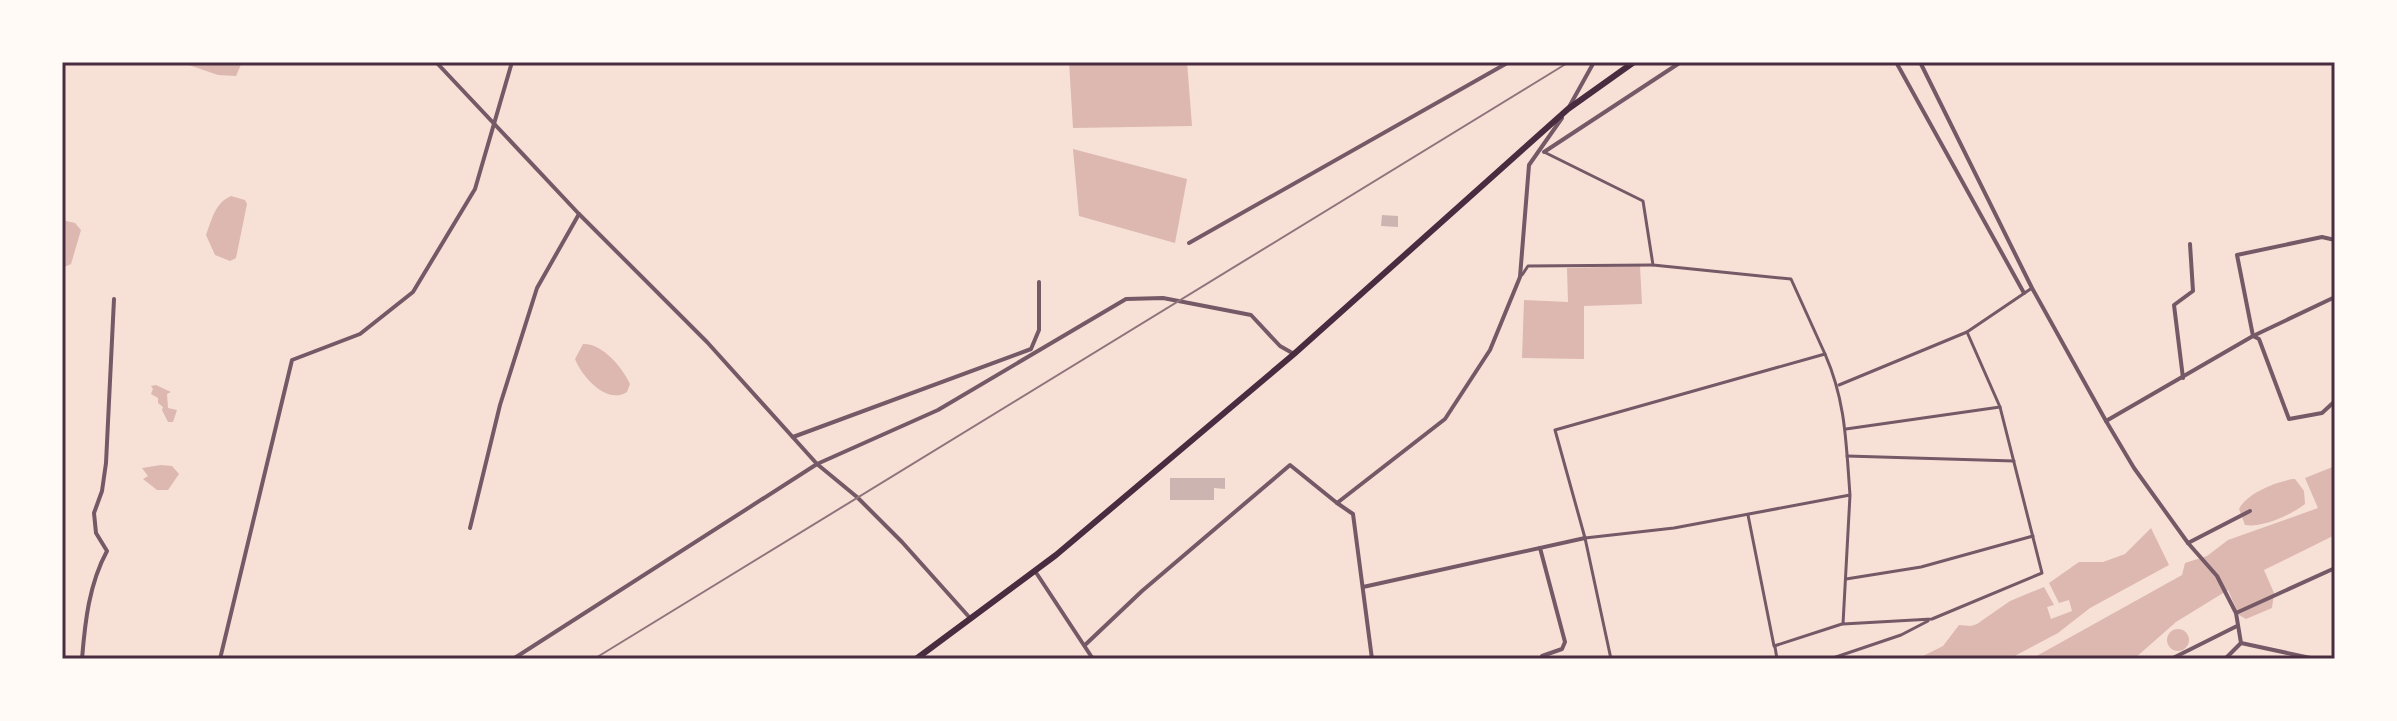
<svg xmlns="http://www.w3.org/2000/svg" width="2397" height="721" font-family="'Asap Condensed',sans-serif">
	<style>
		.water { fill: #dcb8b0 }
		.building { fill: #ccb4b1 }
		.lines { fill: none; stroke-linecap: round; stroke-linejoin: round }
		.pedestrian { stroke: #755966; stroke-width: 3 }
		.minor { stroke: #755966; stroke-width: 4 }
		.trunk { stroke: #4a2c40; stroke-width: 6 }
		.rail { stroke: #8f747c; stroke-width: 2 }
		.neatline { fill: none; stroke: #4a2c40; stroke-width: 3 }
	</style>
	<rect width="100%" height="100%" fill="#f7e1d7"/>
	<g class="water">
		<path d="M 180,62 L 242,62 L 236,76 L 218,75 Z"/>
		<path d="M 1069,62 L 1187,62 L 1192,126 L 1073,128 Z"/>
		<path d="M 1073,149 L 1187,179 L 1175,243 L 1079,216 Z"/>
		<path d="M 231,196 L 245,200 L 247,204 L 236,258 L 230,261 L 215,255 L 206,235 C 212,219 215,203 231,196 Z"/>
		<path d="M 62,220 L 75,223 L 81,230 L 71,264 L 62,268 Z"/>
		<path d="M 1640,266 L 1642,304 L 1584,306 L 1584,359 L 1522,358 L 1524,300 L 1568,302 L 1567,268 Z"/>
		<path d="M 583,344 C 602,343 622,367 630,384 L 627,392 C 607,405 582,377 575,359 Z"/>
		<path d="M 156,385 L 171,392 L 167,394 L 168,408 L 177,410 L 173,422 L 168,422 L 162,410 L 163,407 L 158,403 L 158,398 L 151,394 L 153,389 L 151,386 Z"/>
		<path d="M 161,465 L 172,466 L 179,474 L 168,490 L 157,490 L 143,479 L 148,476 L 142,468 Z"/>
		<path d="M 2335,466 L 2335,535 L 2264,570 L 2274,593 L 2272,608 L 2246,619 L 2239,615 L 2228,590 L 2176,622 L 2134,659 L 2031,659 L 2182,575 L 2185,563 L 2207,556 L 2228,540 L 2318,508 L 2305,478 Z"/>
		<path d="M 2292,479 L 2295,479 L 2304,491 L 2305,504 C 2291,515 2262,528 2245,525 L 2239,509 C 2247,493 2274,483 2292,479 Z"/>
		<path d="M 2151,528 L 2169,565 L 2090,608 L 2058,633 L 2009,659 L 1917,659 L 1943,646 L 1959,625 L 1971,626 L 1977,624 L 2010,601 L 2044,587 L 2054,605 L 2047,607 L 2051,619 L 2072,611 L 2069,600 L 2059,603 L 2049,583 L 2079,562 L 2103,562 L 2125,554 Z"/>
		<circle cx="2178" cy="640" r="11"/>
	</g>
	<g class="building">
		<path d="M 1382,215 L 1398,216 L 1398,227 L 1381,226 Z"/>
		<path d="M 1170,478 L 1225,478 L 1225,489 L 1214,488 L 1214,500 L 1170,500 Z"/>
	</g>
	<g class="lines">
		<g class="pedestrian">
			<path d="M 1544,152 L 1643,201 L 1653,265 L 1791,279 L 1825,354"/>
			<path d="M 1522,275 L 1528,266 L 1653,265"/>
			<path d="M 1839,385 L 1967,332"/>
			<path d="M 1846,429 L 2000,407"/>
			<path d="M 1847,456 L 2014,461"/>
			<path d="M 1850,495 C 1846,443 1846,402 1825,354 L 1555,430 L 1585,538 L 1674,528 L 1850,495 L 1843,624 L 1932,619 L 2042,573 L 2000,407 L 1967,332 L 2032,288"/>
			<path d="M 1748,515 L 1774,646 L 1842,624"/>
			<path d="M 1585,538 L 1611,659"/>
			<path d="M 1846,579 L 1921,567 L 2033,536"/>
			<path d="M 1775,647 L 1777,659"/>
			<path d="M 1830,659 L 1901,635 L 1928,621"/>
		</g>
		<g class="minor">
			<path d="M 436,62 L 579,214 L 707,342 L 817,464 L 857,497 L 902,542 L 970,618"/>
			<path d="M 1896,62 L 2024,293"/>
			<path d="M 1920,62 L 2032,288 L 2106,421 L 2134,468 L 2188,543 L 2217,576 L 2236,613 L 2241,643 L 2225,659"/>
			<path d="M 1569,107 L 1594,62"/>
			<path d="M 1544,152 L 1681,62"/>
			<path d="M 2335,240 L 2322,237 L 2237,255 L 2253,336 L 2259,339 L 2289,419 L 2322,413 L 2335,401"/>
			<path d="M 1189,243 L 1509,62"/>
			<path d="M 2183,378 L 2174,305 L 2193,291 L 2190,244"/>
			<path d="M 2106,421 L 2253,336 L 2335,297"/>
			<path d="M 793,437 L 1031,349 L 1039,330 L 1039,282"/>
			<path d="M 1337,503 L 1353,514 L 1372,659"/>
			<path d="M 470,528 L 500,405 L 537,288 L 579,214"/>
			<path d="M 2188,543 L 2250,511"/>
			<path d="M 1540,548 L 1565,642 L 1562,649 L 1542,656"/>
			<path d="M 1035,571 L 1093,659"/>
			<path d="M 1363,587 L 1585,538"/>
			<path d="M 2236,613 L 2335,568"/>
			<path d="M 2241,643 L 2315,659"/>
			<path d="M 1085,645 L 1142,591 L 1290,465 L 1337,503 L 1445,419 L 1490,350 L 1520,277 L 1529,165 L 1562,118"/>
			<path d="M 82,659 C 85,622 89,584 107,551 L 96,533 L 94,513 L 102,491 L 106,463 L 114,299"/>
			<path d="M 220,659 L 292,360 L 360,334 L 413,292 L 475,189 L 512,62"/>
			<path d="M 513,659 L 817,464 L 938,410 L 1126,299 L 1163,298 L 1251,315 L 1280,346 L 1294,354"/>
			<path d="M 2171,659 L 2237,626"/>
		</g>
		<path class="trunk" d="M 916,659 L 1056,555 L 1294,354 L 1568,109 L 1634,62"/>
		<path class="rail" d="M 594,659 L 1569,62"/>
	</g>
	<rect width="2397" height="721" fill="none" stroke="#fffaf5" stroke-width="128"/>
	<rect x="64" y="64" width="2269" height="593" class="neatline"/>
</svg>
